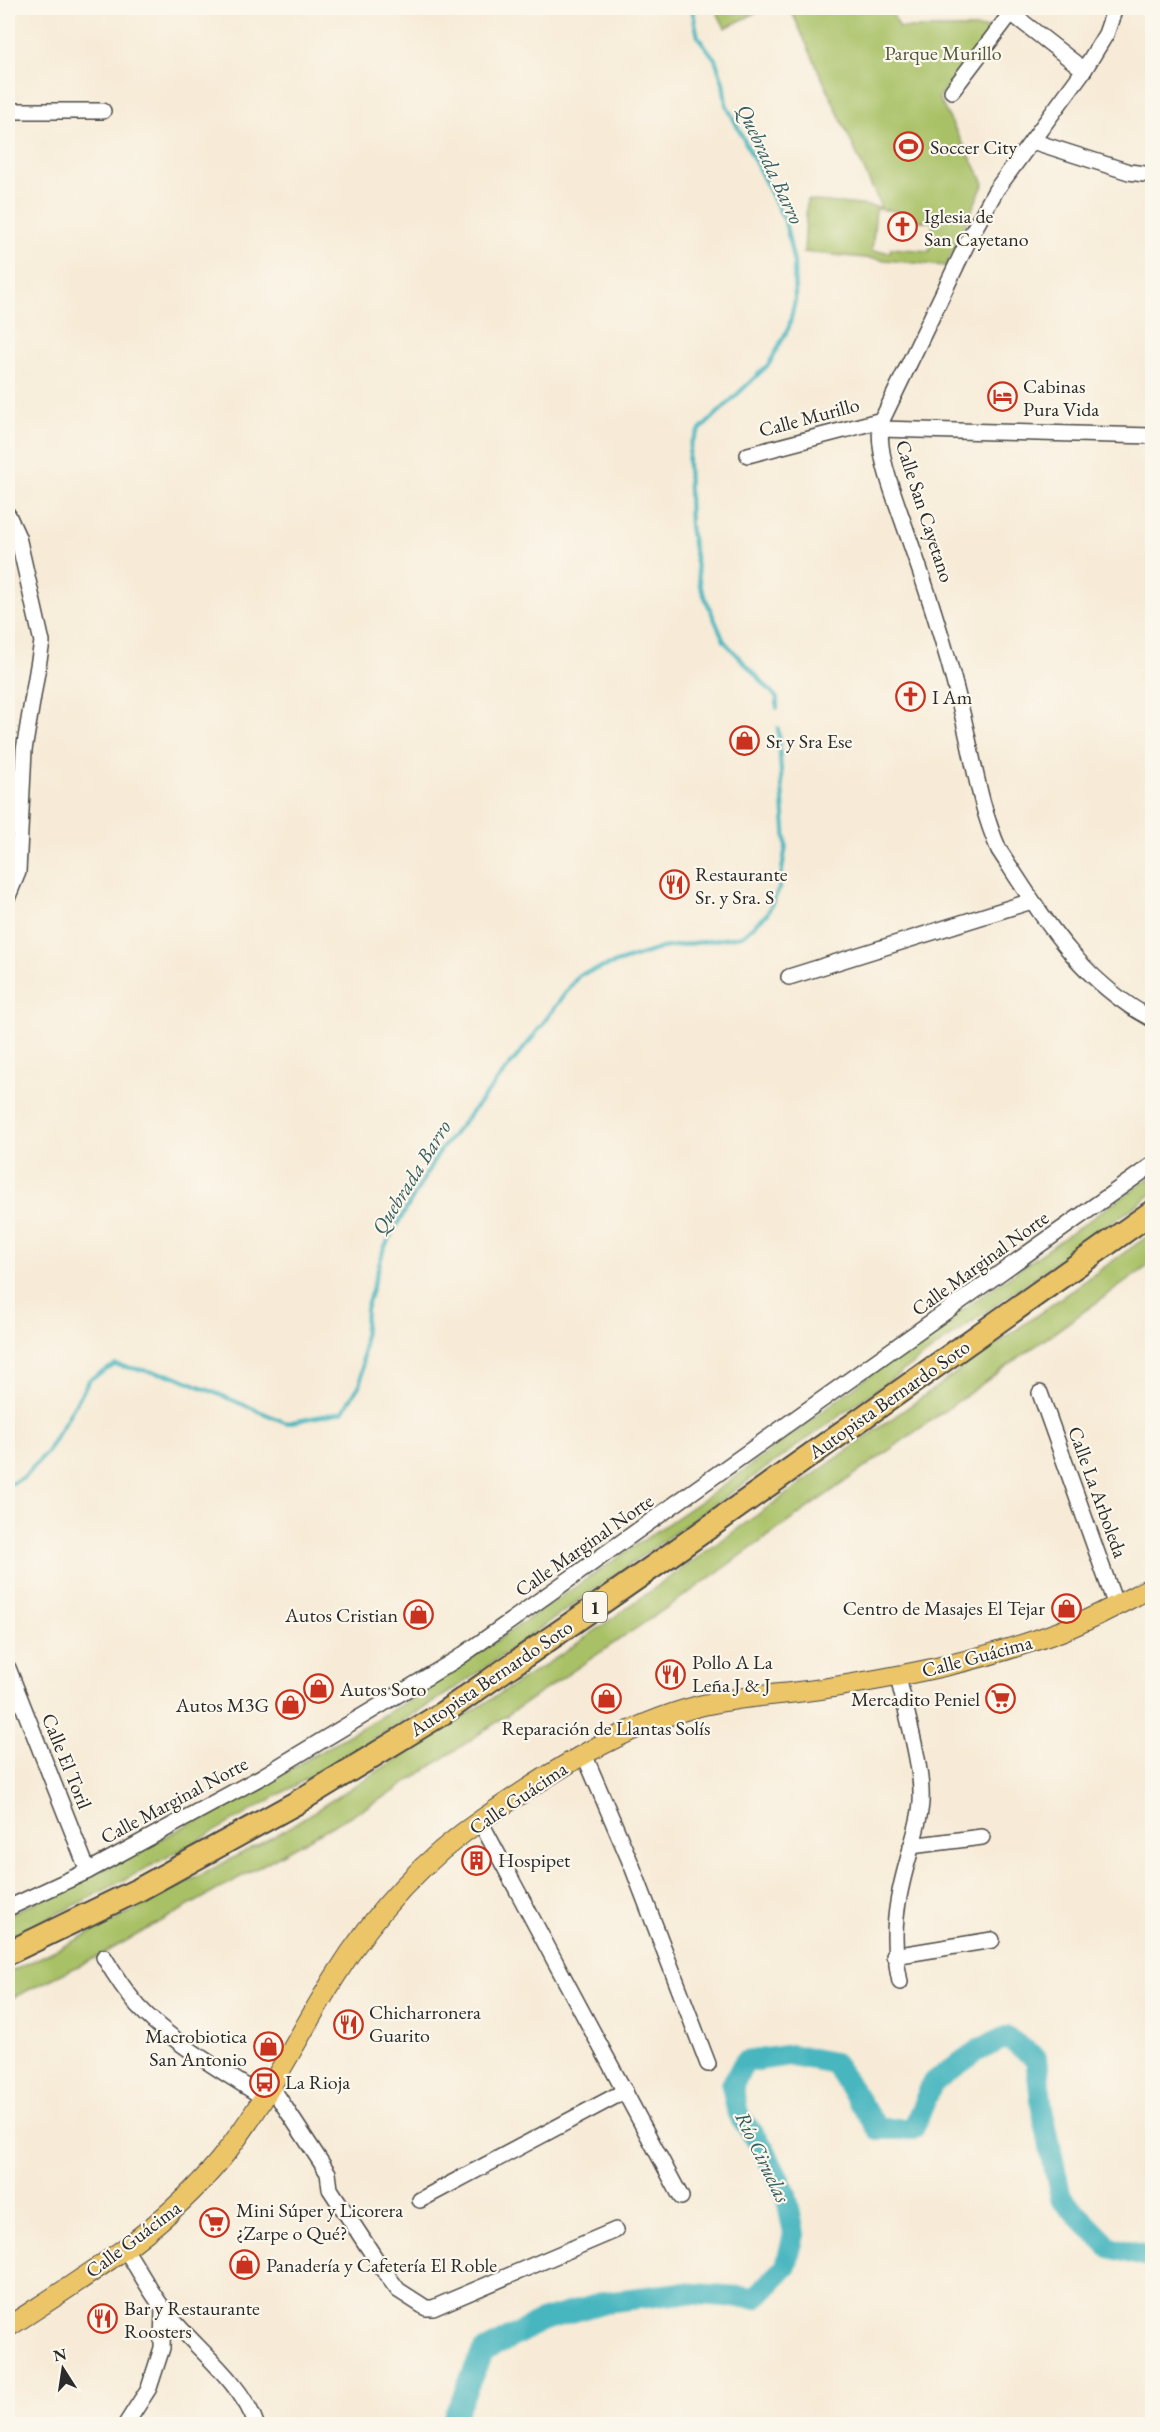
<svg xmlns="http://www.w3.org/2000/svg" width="1160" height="2432" font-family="'EB Garamond',serif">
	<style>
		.green { fill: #a9c166; stroke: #6a7648; stroke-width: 1.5; fill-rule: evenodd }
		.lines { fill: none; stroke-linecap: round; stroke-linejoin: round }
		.stream { stroke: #47b6bf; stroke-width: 4 }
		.river { stroke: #47b6bf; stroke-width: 22 }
		.minor-casing { stroke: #4a4845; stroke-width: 18 }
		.major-casing { stroke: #4a4845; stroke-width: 22 }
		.highway-casing { stroke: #4a4845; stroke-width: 26 }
		.minor { stroke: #fff; stroke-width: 15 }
		.major { stroke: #ecc569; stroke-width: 20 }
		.highway { stroke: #ecc569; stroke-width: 22 }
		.labels { text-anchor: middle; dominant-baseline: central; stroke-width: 4.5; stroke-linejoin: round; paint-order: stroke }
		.shield { fill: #fbf7ec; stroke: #696865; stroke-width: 1.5 }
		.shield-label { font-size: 18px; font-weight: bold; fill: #2b2b2b }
		.park-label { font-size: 20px; fill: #51583d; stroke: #fbf7ec }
		.poi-label { font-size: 20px; fill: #2b2b2b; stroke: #fbf7ec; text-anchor: start }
		.street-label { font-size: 20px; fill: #2b2b2b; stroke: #fbf7ec }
		.water-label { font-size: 21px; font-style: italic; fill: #355c5f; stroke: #fbf7ec }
	</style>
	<rect width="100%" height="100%" fill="#fbf7ec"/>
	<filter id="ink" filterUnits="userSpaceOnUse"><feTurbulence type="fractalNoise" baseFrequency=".0167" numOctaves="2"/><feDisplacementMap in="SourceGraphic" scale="12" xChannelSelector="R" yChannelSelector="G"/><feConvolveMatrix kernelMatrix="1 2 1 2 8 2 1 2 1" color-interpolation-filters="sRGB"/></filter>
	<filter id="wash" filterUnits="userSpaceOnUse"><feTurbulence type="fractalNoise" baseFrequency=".008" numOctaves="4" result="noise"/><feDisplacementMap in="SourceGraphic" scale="24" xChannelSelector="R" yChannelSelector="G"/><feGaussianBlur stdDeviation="1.35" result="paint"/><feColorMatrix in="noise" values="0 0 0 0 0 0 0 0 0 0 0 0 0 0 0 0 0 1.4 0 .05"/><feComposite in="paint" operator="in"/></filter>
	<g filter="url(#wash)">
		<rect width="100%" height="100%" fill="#f7ebd7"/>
		<g class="green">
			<path d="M 715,8 L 766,8 L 725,28 Z"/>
			<path d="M 790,8 L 889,8 L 900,28 L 988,28 L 992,32 L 938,97 L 984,183 L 946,266 L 804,252 L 807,200 L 881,207 ZM 876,209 L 897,211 L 897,219 L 933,222 L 930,251 L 891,248 L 890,252 L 872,251 Z"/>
			<path d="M 1152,1176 L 1152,1194 L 459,1686 C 313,1778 164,1864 8,1938 L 8,1915 L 92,1875 L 256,1789 L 411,1699 L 730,1481 L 882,1366 Z"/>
			<path d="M 1152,1233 L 1152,1263 L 687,1594 L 393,1792 L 99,1956 L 8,2000 L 8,1973 L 101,1928 L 280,1833 L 561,1655 Z"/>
		</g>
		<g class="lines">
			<g class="stream">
				<path d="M 692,8 L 698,37 L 715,59 L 723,82 L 726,104 L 785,221 L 794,263 L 795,300 L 789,327 L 769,364 L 700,430 L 691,443 L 688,460 L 690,526 L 700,586 L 724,641 L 777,698 L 777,708"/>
				<path d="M 8,1485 L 24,1477 L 47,1452 L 90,1379 L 115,1365 L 175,1376 L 287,1423 L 342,1412 L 361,1383 L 366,1310 L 384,1248 L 439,1152 L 533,1037 L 579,975 L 662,948 L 742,936 L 767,914 L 779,889 L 786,845 L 778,728"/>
			</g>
			<path class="river" d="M 451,2424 L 482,2353 L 541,2321 L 605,2302 L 681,2293 L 755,2298 L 786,2266 L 794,2234 L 786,2194 L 763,2148 L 738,2114 L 732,2085 L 745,2062 L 791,2055 L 834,2063 L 878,2129 L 913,2129 L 933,2082 L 977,2051 L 1006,2037 L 1036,2058 L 1042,2109 L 1061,2198 L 1109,2247 L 1152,2258"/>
		</g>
	</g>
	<g filter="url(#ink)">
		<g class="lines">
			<defs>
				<g id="minor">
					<path d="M 1115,8 L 1106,34 L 1084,70 L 996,190 L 972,233 L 882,420 C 875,446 891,487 900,513 C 923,578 945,642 961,709 C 973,756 979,805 999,850 C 1043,917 1079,980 1152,1019"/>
					<path d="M 1011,13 L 1084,70"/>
					<path d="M 952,91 L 1011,13 L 1011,8"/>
					<path d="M 8,111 L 103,111"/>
					<path d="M 1032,141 L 1129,172 L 1152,175"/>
					<path d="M 879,429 L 1152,436"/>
					<path d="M 748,455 L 882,420"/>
					<path d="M 8,515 L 18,537 L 42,642 L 24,750 L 18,872 L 8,896"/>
					<path d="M 789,977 L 1032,901"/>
					<path d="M 1040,1393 L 1116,1606"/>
					<path d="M 8,1668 L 88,1871"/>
					<path d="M 898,1677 C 906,1712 923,1768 921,1802 C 920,1820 913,1839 909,1856 C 896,1901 890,1935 900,1982"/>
					<path d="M 584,1754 L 632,1866 L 708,2064"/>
					<path d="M 480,1821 L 681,2197"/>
					<path d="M 911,1846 L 982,1837"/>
					<path d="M 8,1908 L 88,1871 L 263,1776 L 457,1659 L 1152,1165"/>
					<path d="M 894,1956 L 992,1940"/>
					<path d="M 104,1957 C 114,1974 125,1991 138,2006 C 173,2044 222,2070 264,2098"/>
					<path d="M 271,2086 L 328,2173 L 330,2189 L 381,2267 L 398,2290 L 426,2308 L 433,2308 L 616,2230"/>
					<path d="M 420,2200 L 625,2091"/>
					<path d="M 125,2249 C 138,2268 149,2290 163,2308 C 191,2345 241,2380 256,2424"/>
					<path d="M 126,2424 L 149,2388 L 162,2348 L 163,2308"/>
				</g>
				<path id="major" d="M 8,2327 C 83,2278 162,2231 220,2160 C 265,2105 296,2039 334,1978 C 373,1915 422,1860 484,1818 C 550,1773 621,1726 699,1706 C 743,1695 789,1695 834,1687 C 909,1675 984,1660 1056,1633 C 1089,1621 1121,1603 1152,1587"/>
				<path id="highway" d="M 8,1953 L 140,1889 L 296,1803 L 443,1713 L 670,1555 L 1152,1212"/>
			</defs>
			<use href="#minor" class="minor-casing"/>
			<use href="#major" class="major-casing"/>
			<use href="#highway" class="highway-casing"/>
			<use href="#minor" class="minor"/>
			<use href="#major" class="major"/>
			<use href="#highway" class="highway"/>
		</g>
	</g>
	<defs>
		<symbol id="stadium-ring" viewBox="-11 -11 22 22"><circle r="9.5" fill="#fbf7ec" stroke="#c8321e" stroke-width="1.5"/><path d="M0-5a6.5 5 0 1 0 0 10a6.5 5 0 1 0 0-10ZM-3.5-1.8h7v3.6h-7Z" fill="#c8321e"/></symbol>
		<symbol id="church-ring" viewBox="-11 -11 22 22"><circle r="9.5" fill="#fbf7ec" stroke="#c8321e" stroke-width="1.5"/><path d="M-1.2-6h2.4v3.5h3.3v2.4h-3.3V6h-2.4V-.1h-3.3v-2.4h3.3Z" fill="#c8321e"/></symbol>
		<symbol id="hotel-ring" viewBox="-11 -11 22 22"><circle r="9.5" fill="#fbf7ec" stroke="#c8321e" stroke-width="1.5"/><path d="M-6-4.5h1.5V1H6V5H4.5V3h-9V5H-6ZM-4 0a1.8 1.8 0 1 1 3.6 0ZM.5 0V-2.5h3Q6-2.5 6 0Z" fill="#c8321e"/></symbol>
		<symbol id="shop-ring" viewBox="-11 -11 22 22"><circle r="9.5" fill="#fbf7ec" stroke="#c8321e" stroke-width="1.5"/><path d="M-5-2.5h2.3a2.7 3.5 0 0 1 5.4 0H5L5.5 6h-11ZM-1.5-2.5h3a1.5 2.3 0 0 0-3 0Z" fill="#c8321e"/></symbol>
		<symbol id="restaurant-ring" viewBox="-11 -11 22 22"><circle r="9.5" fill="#fbf7ec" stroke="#c8321e" stroke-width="1.5"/><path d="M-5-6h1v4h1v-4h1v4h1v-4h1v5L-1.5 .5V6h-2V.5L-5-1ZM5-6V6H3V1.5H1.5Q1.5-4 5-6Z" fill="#c8321e"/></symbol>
		<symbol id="supermarket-ring" viewBox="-11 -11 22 22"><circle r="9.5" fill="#fbf7ec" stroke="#c8321e" stroke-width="1.5"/><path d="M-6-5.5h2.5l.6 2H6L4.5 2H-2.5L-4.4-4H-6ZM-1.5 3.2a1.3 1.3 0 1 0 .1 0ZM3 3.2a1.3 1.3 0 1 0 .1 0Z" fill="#c8321e"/></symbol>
		<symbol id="building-ring" viewBox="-11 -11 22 22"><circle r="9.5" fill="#fbf7ec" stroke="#c8321e" stroke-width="1.5"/><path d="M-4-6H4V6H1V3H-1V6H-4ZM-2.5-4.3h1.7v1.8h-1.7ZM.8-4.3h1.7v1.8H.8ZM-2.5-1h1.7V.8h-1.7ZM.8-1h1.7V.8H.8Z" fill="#c8321e"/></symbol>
		<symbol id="bus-ring" viewBox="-11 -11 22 22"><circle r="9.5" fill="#fbf7ec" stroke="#c8321e" stroke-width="1.5"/><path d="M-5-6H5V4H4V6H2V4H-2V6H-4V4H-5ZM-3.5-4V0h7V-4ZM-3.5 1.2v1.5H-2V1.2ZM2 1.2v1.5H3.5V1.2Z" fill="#c8321e"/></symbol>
	</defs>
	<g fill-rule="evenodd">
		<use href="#stadium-ring" x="892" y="130" width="33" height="33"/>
		<use href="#church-ring" x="886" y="210" width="33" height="33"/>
		<use href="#hotel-ring" x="986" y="380" width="33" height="33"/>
		<use href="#church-ring" x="894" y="680" width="33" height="33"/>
		<use href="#shop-ring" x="728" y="724" width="33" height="33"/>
		<use href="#restaurant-ring" x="658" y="868" width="33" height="33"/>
		<use href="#shop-ring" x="1050" y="1592" width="33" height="33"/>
		<use href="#shop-ring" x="402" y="1598" width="33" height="33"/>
		<use href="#restaurant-ring" x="654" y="1658" width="33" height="33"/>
		<use href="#shop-ring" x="302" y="1672" width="33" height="33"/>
		<use href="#shop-ring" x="590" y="1682" width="33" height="33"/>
		<use href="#supermarket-ring" x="984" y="1682" width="33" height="33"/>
		<use href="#shop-ring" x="274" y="1688" width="33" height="33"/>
		<use href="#building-ring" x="460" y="1844" width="33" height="33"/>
		<use href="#restaurant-ring" x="332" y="2008" width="33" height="33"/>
		<use href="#shop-ring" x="252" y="2030" width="33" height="33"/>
		<use href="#bus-ring" x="248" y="2066" width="33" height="33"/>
		<use href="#supermarket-ring" x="198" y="2206" width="33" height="33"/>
		<use href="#shop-ring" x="228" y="2248" width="33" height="33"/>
		<use href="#restaurant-ring" x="86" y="2302" width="33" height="33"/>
	</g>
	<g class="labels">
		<rect class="shield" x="583" y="1592" width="24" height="30" rx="4.5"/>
		<g class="shield-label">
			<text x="595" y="1607">1</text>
		</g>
		<g class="park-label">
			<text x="943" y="53">Parque Murillo</text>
		</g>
		<g class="poi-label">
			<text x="930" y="147">Soccer City</text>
			<text x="924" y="216">Iglesia de<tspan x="924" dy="23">San Cayetano</tspan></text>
			<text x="1023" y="386">Cabinas<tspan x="1023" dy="23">Pura Vida</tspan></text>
			<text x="932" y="697">I Am</text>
			<text x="766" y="741">Sr y Sra Ese</text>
			<text x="695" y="874">Restaurante<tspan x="695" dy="23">Sr. y Sra. S</tspan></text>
			<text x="1045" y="1608" text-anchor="end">Centro de Masajes El Tejar</text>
			<text x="398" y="1615" text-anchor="end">Autos Cristian</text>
			<text x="692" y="1662">Pollo A La<tspan x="692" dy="23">Leña J &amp; J</tspan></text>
			<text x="340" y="1689">Autos Soto</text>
			<text x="980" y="1699" text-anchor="end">Mercadito Peniel</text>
			<text x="269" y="1705" text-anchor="end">Autos M3G</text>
			<text x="606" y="1728" text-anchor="middle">Reparación de Llantas Solís</text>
			<text x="498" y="1860">Hospipet</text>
			<text x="369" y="2012">Chicharronera<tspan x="369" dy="23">Guarito</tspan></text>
			<text x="247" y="2036" text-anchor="end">Macrobiotica<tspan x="247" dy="23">San Antonio</tspan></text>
			<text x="285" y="2082">La Rioja</text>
			<text x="236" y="2210">Mini Súper y Licorera<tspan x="236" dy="23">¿Zarpe o Qué?</tspan></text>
			<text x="266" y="2265">Panadería y Cafetería El Roble</text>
			<text x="124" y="2308">Bar y Restaurante<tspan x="124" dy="23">Roosters</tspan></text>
		</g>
		<g class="street-label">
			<text transform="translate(809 417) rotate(-15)">Calle Murillo</text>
			<text transform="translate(925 511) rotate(72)">Calle San Cayetano</text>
			<text transform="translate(980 1263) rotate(-36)">Calle Marginal Norte</text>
			<text transform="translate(889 1399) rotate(-35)">Autopista Bernardo Soto</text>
			<text transform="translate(1098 1492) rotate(70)">Calle La Arboleda</text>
			<text transform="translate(584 1545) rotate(-35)">Calle Marginal Norte</text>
			<text transform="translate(977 1656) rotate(-15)">Calle Guácima</text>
			<text transform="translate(491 1678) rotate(-34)">Autopista Bernardo Soto</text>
			<text transform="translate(67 1761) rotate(68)">Calle El Toril</text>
			<text transform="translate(518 1798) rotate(-34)">Calle Guácima</text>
			<text transform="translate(174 1800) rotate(-28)">Calle Marginal Norte</text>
			<text transform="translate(133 2239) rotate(-37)">Calle Guácima</text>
		</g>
		<g class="water-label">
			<text transform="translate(771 164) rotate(65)">Quebrada Barro</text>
			<text transform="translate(411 1177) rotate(-58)">Quebrada Barro</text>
			<text transform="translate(763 2157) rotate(64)">Río Ciruelas</text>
		</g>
	</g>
	<rect width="1160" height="2432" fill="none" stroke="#fbf7ec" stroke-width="30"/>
	<g transform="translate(63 2369) rotate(348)" stroke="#fbf7ec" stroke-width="4.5" paint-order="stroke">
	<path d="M0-4.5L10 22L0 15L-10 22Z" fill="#2b2b2b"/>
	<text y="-9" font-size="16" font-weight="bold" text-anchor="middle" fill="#2b2b2b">N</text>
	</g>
</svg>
